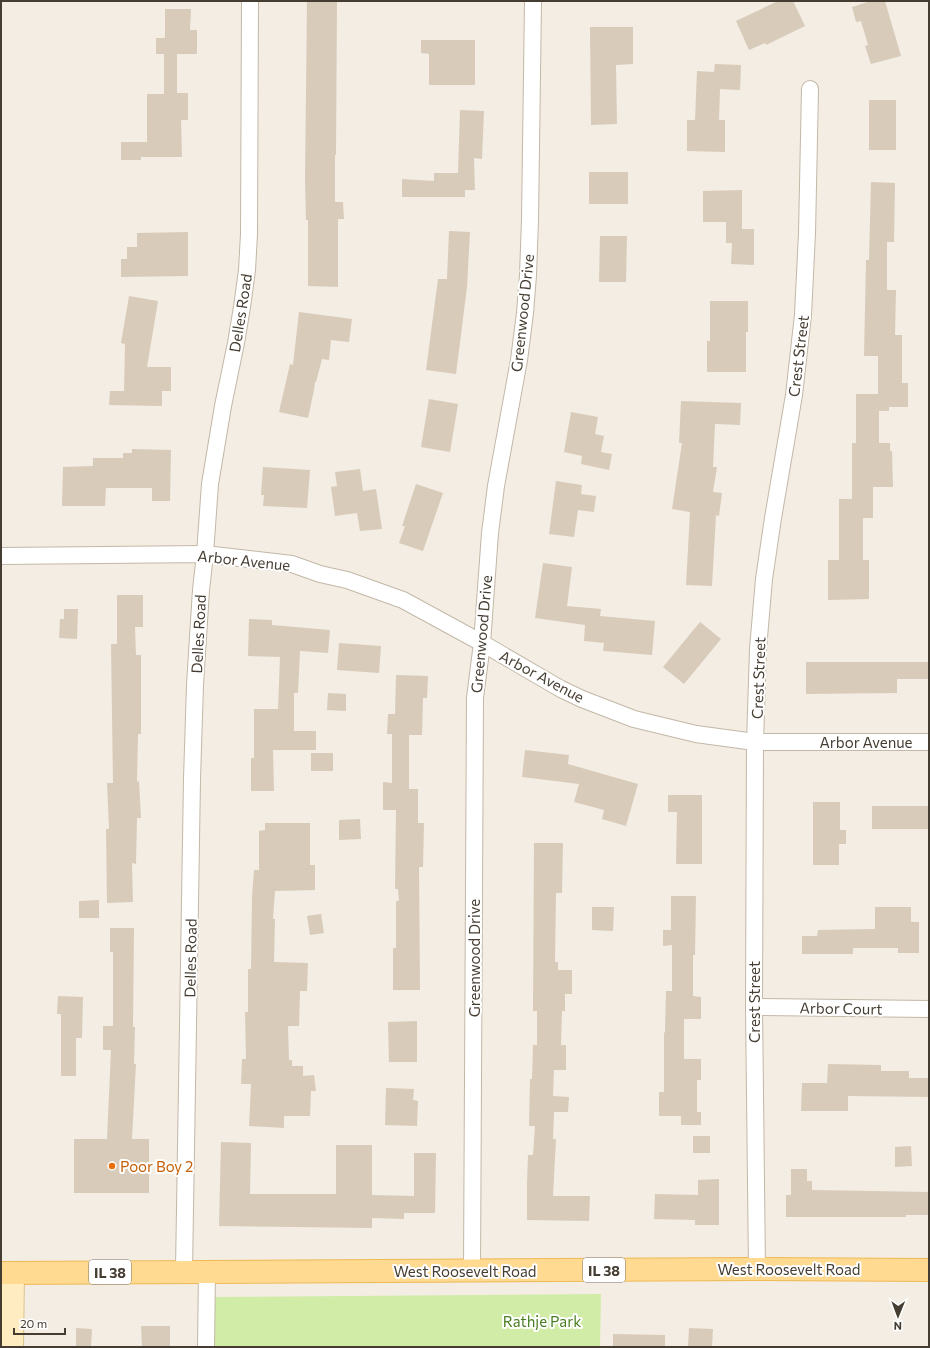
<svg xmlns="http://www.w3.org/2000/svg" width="930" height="1348" font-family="Commissioner,sans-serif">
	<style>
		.green { fill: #d0eca7 }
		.building { fill: #d9cbba }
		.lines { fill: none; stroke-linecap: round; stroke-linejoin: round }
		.street-casing { stroke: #c3b8a7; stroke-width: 18 }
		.secondary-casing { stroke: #dbc38f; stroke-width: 24 }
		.primary-casing { stroke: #efb955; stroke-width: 24 }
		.street { stroke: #fff; stroke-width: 16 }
		.secondary { stroke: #ffedc1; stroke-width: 22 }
		.primary { stroke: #ffda90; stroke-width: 22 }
		.food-dot { fill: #e8710a; stroke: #fff; stroke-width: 1.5 }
		.labels { text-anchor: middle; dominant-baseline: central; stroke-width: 4; stroke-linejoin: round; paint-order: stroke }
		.shield { fill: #fff; stroke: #7e7770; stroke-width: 1 }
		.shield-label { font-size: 14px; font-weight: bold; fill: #463d32 }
		.street-label { font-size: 15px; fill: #463d32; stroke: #fff }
		.food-label { font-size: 15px; fill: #c56008; stroke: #fff; text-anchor: start }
		.park-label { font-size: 15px; fill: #487d20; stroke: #fff }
	</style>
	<rect width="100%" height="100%" fill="#f3ede3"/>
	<path class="green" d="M 601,1294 L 600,1347 L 211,1347 L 212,1297 Z"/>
	<g class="building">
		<path d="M 307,1 L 337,1 L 336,155 L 335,155 L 335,202 L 343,202 L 344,219 L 338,219 L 338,287 L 308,286 L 308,220 L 306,220 L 305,180 Z"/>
		<path d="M 778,1 L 793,1 L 805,26 L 766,45 L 765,43 L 749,50 L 736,21 Z"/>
		<path d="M 871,1 L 885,1 L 901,56 L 871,64 L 865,46 L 868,45 L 861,21 L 856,22 L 852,7 Z"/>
		<path d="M 165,9 L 191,9 L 190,30 L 197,30 L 197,54 L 177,54 L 177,93 L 188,93 L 188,120 L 181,120 L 182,157 L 141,157 L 141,160 L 121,160 L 121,142 L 147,142 L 147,94 L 164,94 L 164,54 L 156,54 L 156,38 L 165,38 Z"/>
		<path d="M 590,27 L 633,27 L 633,64 L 616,65 L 617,124 L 591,125 Z"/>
		<path d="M 421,40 L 475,40 L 475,85 L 429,85 L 429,54 L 421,53 Z"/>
		<path d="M 715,64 L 741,65 L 740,90 L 720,89 L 719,120 L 725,120 L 725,152 L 687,151 L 687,120 L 695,120 L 697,71 L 714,72 Z"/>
		<rect x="869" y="100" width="27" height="50"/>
		<path d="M 460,110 L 484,111 L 482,159 L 474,158 L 475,190 L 465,190 L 465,197 L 402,197 L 402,179 L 434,181 L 434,173 L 458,173 Z"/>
		<rect x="589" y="172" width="39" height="32"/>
		<path d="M 871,182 L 895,183 L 894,242 L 887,242 L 887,290 L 896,290 L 895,335 L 902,335 L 902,383 L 908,383 L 908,407 L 889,407 L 889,411 L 879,411 L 879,443 L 890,443 L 890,451 L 892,451 L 893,487 L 873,487 L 873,518 L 863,518 L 863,560 L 869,560 L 869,599 L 828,600 L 828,560 L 839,560 L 839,499 L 852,499 L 852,443 L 856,443 L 856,394 L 878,394 L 878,356 L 864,356 L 866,260 L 869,260 Z"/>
		<path d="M 742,190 L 742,229 L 754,229 L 754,265 L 731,264 L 732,243 L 726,243 L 726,222 L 703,222 L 703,191 Z"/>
		<path d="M 449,231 L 470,232 L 467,287 L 456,374 L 426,370 L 438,279 L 447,279 Z"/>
		<path d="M 188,232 L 188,276 L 121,277 L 121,259 L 127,259 L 127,247 L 137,247 L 137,233 Z"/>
		<path d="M 600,236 L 627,236 L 626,282 L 599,282 Z"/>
		<path d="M 129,296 L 158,301 L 147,367 L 171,367 L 171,391 L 162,391 L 162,406 L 109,405 L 110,391 L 124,391 L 125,344 L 121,343 Z"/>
		<path d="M 710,301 L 748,301 L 748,332 L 746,332 L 746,372 L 707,372 L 707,341 L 710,341 Z"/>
		<path d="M 299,312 L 352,319 L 349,342 L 331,340 L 329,360 L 322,359 L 316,382 L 315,382 L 314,390 L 308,418 L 279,412 L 290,364 L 293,365 Z"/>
		<path d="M 429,399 L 458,404 L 450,452 L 421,447 Z"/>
		<path d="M 681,401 L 741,403 L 740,425 L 715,424 L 713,467 L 717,467 L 713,492 L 722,493 L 719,516 L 716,515 L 712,586 L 686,585 L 690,512 L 672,509 L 682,443 L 679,443 Z"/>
		<path d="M 571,412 L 598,417 L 595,434 L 604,436 L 601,452 L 612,454 L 609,470 L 581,464 L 582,456 L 564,452 Z"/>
		<path d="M 132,449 L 171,450 L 170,501 L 152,501 L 152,488 L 106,488 L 105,506 L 62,506 L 63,467 L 93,466 L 93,458 L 123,458 L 123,453 L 132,453 Z"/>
		<path d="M 263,467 L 310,470 L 307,508 L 263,506 L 264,495 L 261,495 Z"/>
		<path d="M 360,469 L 363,491 L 376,489 L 382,529 L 360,531 L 357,513 L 335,516 L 331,487 L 337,486 L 335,472 Z"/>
		<path d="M 556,481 L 582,485 L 581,494 L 596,496 L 594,512 L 578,510 L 574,537 L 549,534 Z"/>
		<path d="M 416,484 L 443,493 L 423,551 L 399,543 L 405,526 L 402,526 Z"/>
		<path d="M 543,563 L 572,567 L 567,606 L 601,609 L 600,616 L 655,621 L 652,655 L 603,651 L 604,643 L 584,641 L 585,625 L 535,618 Z"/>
		<path d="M 117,595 L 143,595 L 143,627 L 135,627 L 136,655 L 141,655 L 141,734 L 138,734 L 137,782 L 139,781 L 141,818 L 137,818 L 136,864 L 132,863 L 133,902 L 107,903 L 106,829 L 109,829 L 107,783 L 113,783 L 111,644 L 117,644 Z"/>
		<path d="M 64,609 L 78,609 L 77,639 L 59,638 L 60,619 L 64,619 Z"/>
		<path d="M 249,619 L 272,620 L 272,625 L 330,630 L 328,653 L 300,651 L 298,693 L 294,693 L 294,731 L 316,731 L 316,750 L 273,750 L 274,791 L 251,791 L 251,758 L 254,758 L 254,709 L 278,709 L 280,657 L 248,656 Z"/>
		<path d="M 700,622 L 721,639 L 684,684 L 663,667 Z"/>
		<path d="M 339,643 L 381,646 L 379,673 L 337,670 Z"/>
		<path d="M 806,662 L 929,662 L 929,679 L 897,679 L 897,693 L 806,694 Z"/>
		<path d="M 396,675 L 428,676 L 427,698 L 423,698 L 422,735 L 409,735 L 409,789 L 418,789 L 418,823 L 424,823 L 423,867 L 419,867 L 420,990 L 393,990 L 393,948 L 396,948 L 396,901 L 399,901 L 398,889 L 395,889 L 396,810 L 383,810 L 383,782 L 392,783 L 392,734 L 387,734 L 388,714 L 395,714 Z"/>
		<path d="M 328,693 L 346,694 L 346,711 L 327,710 Z"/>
		<path d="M 525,750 L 569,755 L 568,764 L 638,784 L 626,826 L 602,819 L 604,810 L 574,802 L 579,784 L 522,777 Z"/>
		<rect x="311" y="753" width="22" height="18"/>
		<path d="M 668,795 L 702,795 L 702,864 L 676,864 L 677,812 L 668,812 Z"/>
		<path d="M 813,802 L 840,802 L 840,830 L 846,830 L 846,844 L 839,844 L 839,865 L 813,865 Z"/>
		<rect x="872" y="806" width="57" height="23"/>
		<path d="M 360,819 L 361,839 L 339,840 L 339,820 Z"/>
		<path d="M 265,823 L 310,823 L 310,865 L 315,865 L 315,890 L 275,891 L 273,919 L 275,919 L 274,962 L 308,963 L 307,991 L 300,991 L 299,1026 L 288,1026 L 289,1060 L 292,1060 L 292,1066 L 303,1066 L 303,1076 L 314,1075 L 316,1091 L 311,1091 L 310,1116 L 284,1116 L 284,1128 L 249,1126 L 251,1084 L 241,1084 L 242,1059 L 246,1059 L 245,1012 L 248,1012 L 248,969 L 251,969 L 252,897 L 254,870 L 259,870 L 259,831 L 265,830 Z"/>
		<path d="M 534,843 L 563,843 L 562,893 L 556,893 L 555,962 L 558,962 L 558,970 L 572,970 L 572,994 L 565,994 L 565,1011 L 562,1011 L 561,1045 L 566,1045 L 566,1070 L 554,1070 L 553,1096 L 569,1097 L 568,1112 L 554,1112 L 553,1139 L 556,1139 L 553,1196 L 590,1196 L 589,1221 L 527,1220 L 527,1183 L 528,1155 L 533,1155 L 535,1126 L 529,1126 L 530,1079 L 532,1079 L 533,1045 L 537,1045 L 537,1011 L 533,1011 Z"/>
		<path d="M 671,896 L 696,896 L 695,955 L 693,955 L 693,996 L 701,997 L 701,1019 L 684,1019 L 684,1059 L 701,1059 L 701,1080 L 697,1080 L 697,1112 L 701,1112 L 701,1125 L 681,1125 L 681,1116 L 659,1116 L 659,1092 L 664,1092 L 664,1033 L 665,1032 L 666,991 L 672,991 L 672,945 L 663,946 L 663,930 L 671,930 Z"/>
		<path d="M 99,900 L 99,918 L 79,918 L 79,901 Z"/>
		<path d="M 592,907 L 614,907 L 613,931 L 592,930 Z"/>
		<path d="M 875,907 L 911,907 L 911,922 L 919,922 L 919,953 L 898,953 L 898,948 L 853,948 L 853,954 L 802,954 L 802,936 L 817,936 L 818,930 L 875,929 Z"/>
		<path d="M 321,914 L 324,933 L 310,935 L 307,916 Z"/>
		<path d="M 110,928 L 134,928 L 133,1027 L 135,1027 L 134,1064 L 136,1064 L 132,1139 L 149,1139 L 149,1193 L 74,1193 L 74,1139 L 107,1139 L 111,1050 L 103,1050 L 103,1026 L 113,1026 L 113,952 L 110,952 Z"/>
		<path d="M 58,996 L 83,997 L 82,1038 L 76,1038 L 76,1076 L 61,1076 L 61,1014 L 57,1014 Z"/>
		<path d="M 417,1021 L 417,1062 L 389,1062 L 388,1022 Z"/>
		<path d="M 828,1064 L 881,1065 L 881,1071 L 909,1071 L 909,1078 L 929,1078 L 929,1097 L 848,1096 L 848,1111 L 801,1111 L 802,1083 L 827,1083 Z"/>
		<path d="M 386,1088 L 414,1089 L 413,1100 L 418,1101 L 417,1126 L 385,1125 Z"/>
		<rect x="693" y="1136" width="17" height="17"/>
		<path d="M 221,1142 L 251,1143 L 250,1194 L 336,1194 L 336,1145 L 372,1145 L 372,1195 L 414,1196 L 414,1153 L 436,1153 L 435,1213 L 404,1213 L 404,1219 L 372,1218 L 372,1228 L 219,1226 Z"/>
		<path d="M 911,1146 L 912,1166 L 895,1167 L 895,1147 Z"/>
		<path d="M 791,1169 L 807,1169 L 807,1181 L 812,1181 L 812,1190 L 929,1192 L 929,1215 L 906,1215 L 906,1217 L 786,1217 L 786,1195 L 791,1195 Z"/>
		<path d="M 719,1179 L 719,1225 L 695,1225 L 695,1220 L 654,1219 L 655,1194 L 698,1195 L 698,1180 Z"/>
		<path d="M 141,1326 L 170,1326 L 170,1347 L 142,1347 Z"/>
		<path d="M 76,1328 L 92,1329 L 91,1347 L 76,1347 Z"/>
		<path d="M 689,1328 L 713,1329 L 712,1347 L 688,1347 Z"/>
		<path d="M 613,1334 L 665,1335 L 665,1347 L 613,1347 Z"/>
	</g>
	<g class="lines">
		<defs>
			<g id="street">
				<path d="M 1,556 L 205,554 L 292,564 L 320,574 L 347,580 L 403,600 L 482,643 L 561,689 L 582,699 L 634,719 L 696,734 L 755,742 L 929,742"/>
				<path d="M 754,1007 L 929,1009"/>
				<path d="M 757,1269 L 754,1007 L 755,742 L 758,649 L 764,579 L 773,518 L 794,395 L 803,315 L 807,233 L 810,89"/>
				<path d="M 184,1271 L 192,779 L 195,685 L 201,590 L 205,554 L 210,484 L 223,406 L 236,343 L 242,307 L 247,270 L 249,234 L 250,1"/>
				<path d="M 472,1271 L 475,698 L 482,643 L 490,533 L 496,486 L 519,360 L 525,313 L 528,275 L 530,220 L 533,1"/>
				<path d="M 206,1347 L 207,1271"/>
			</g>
			<path id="secondary" d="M 12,1347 L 13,1273"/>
			<path id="primary" d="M 1,1273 L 757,1269 L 929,1270"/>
		</defs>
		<use href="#street" class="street-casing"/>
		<use href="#secondary" class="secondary-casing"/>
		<use href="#primary" class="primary-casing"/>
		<use href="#street" class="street"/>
		<use href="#secondary" class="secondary"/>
		<use href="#primary" class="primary"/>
	</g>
	<circle class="food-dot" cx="112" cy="1166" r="4"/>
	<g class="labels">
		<g class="shield">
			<rect x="583" y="1258" width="42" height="24" rx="3"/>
			<rect x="89" y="1260" width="42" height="24" rx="3"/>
		</g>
		<g class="shield-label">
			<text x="604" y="1270">IL 38</text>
			<text x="110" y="1272">IL 38</text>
		</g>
		<g class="street-label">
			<text transform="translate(240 313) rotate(-81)">Delles Road</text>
			<text transform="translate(522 313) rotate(-84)">Greenwood Drive</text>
			<text transform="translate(798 356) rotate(-83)">Crest Street</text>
			<text transform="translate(244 560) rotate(6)">Arbor Avenue</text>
			<text transform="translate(198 634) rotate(-87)">Delles Road</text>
			<text transform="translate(481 634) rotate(-85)">Greenwood Drive</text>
			<text transform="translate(542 676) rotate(28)">Arbor Avenue</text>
			<text transform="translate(758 678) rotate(-88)">Crest Street</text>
			<text x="866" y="742">Arbor Avenue</text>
			<text transform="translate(190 958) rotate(-89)">Delles Road</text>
			<text transform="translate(474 958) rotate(-90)">Greenwood Drive</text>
			<text transform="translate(754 1002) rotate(-90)">Crest Street</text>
			<text transform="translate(841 1008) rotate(1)">Arbor Court</text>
			<text x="789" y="1269">West Roosevelt Road</text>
			<text x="465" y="1271">West Roosevelt Road</text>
		</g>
		<g class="food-label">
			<text x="120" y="1166">Poor Boy 2</text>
		</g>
		<g class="park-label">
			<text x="542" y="1321">Rathje Park</text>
		</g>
	</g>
	<rect width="930" height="1348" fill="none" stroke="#463d32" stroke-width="4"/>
	<g transform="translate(898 1316) rotate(181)" stroke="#ffffff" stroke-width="3" paint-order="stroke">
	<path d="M0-3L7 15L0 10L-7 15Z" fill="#463d32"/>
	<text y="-6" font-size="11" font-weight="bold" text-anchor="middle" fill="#463d32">N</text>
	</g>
	<path d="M14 1328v6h51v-6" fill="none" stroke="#463d32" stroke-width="2"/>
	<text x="20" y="1328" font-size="12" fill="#463d32" stroke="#ffffff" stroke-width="3" paint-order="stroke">20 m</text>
</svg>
